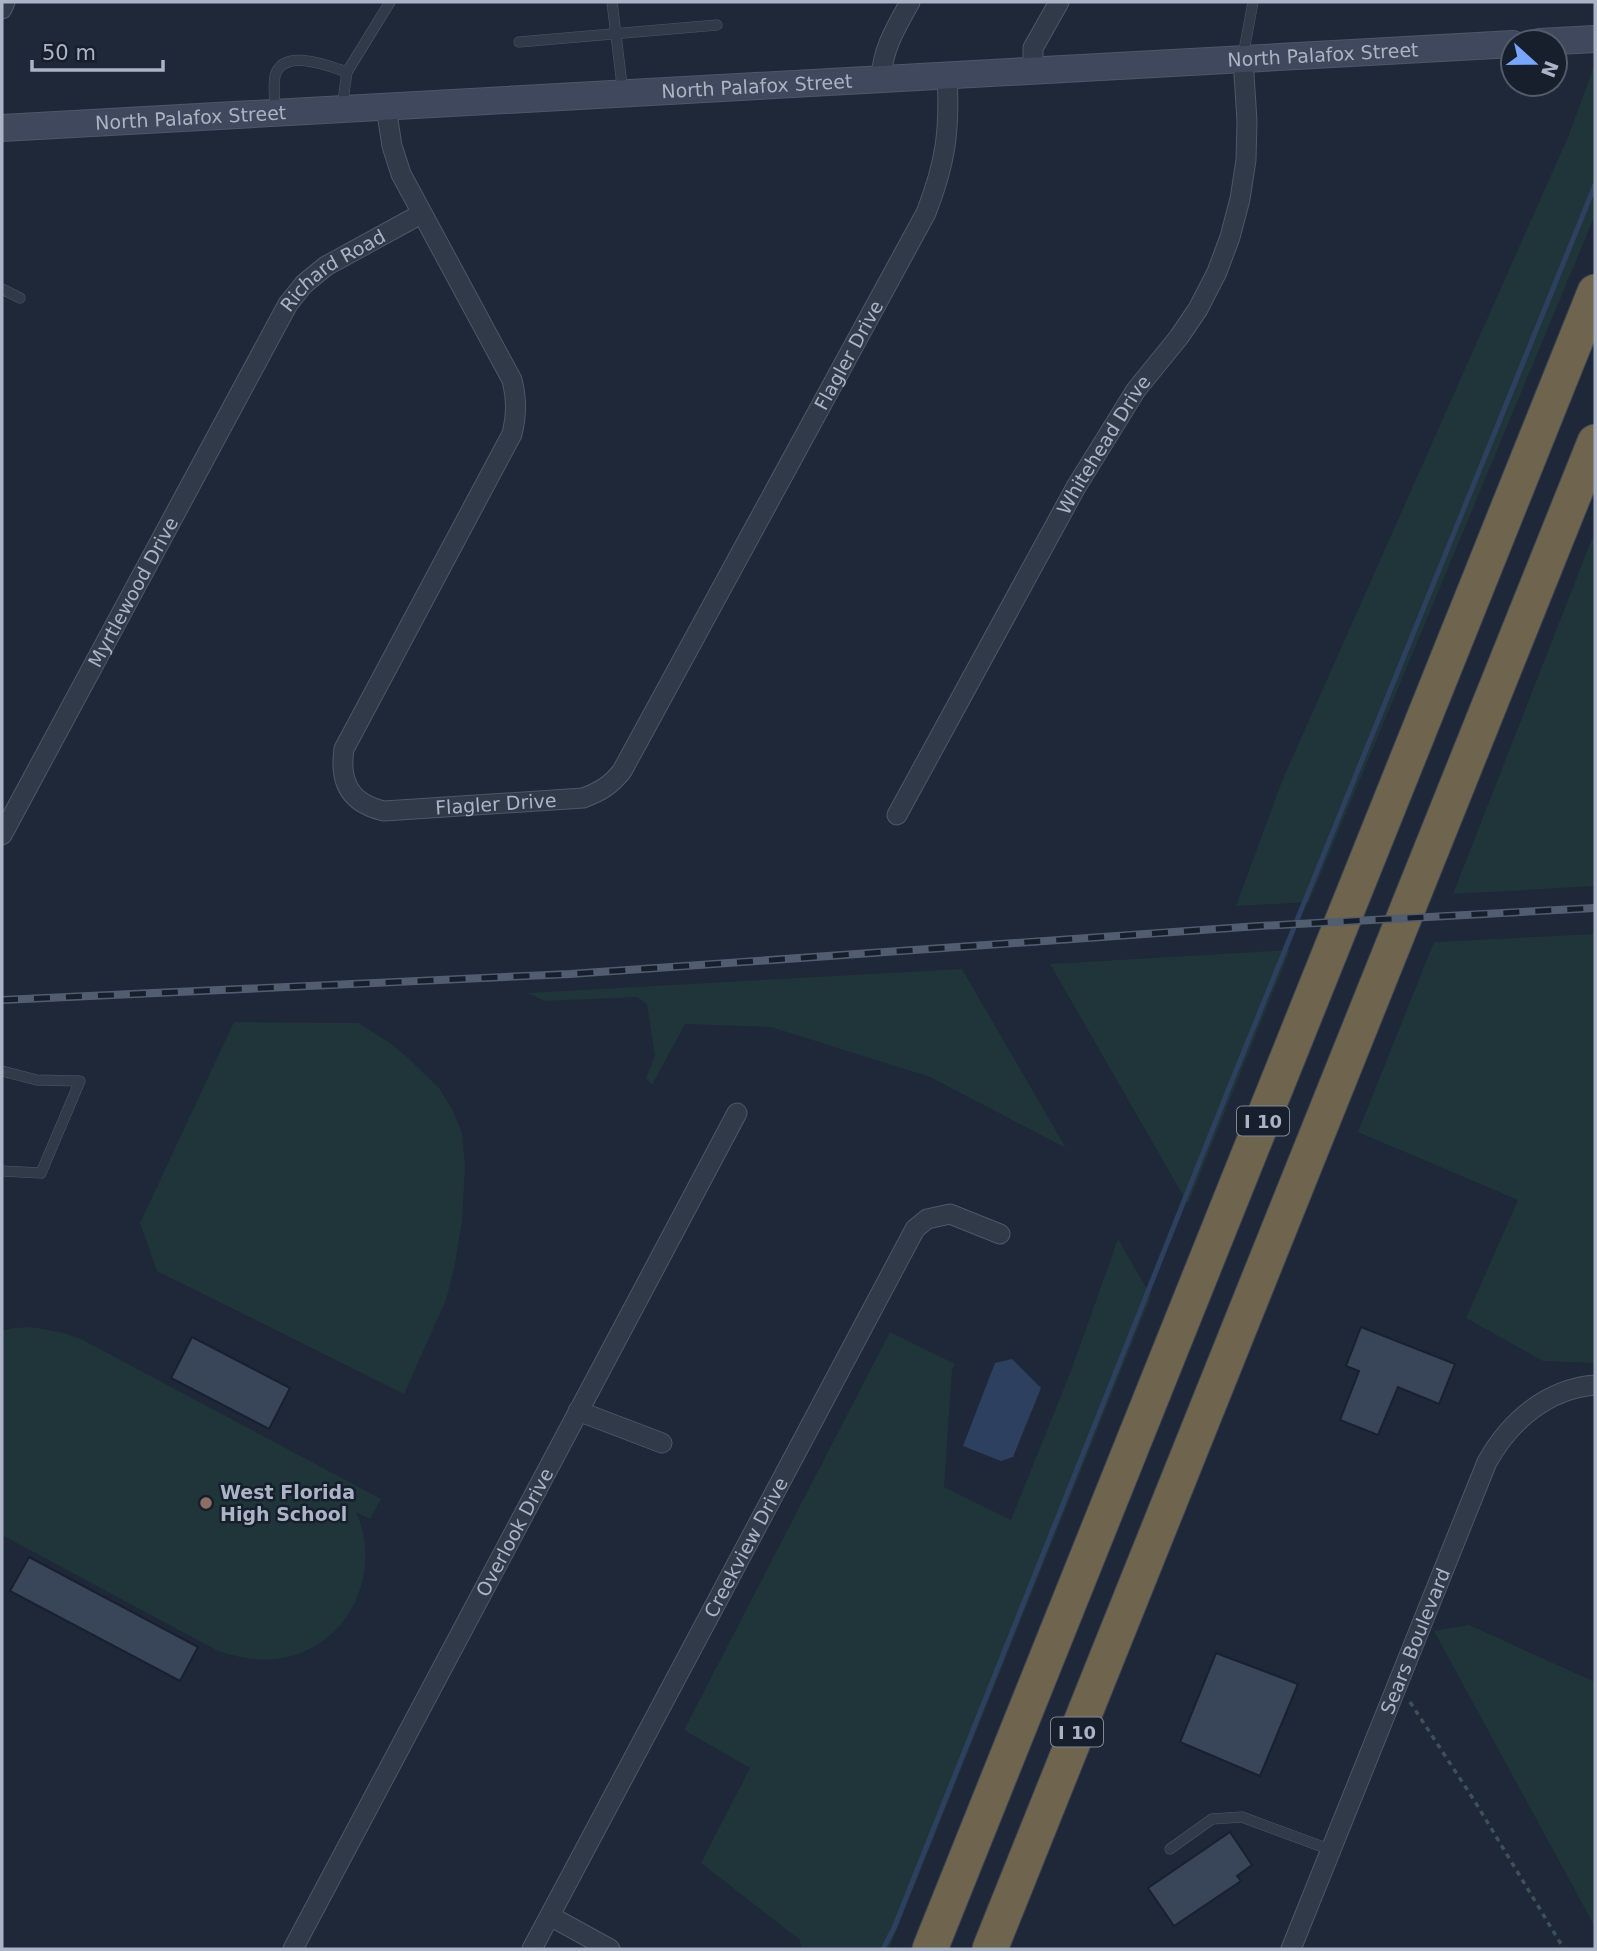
<svg xmlns="http://www.w3.org/2000/svg" width="1597" height="1951" font-family="'DejaVu Sans',sans-serif">
	<style>
		.green { fill: #1f3539 }
		.water { fill: #2d405f }
		.lines { fill: none; stroke-linecap: round; stroke-linejoin: round }
		.stream { stroke: #2d405f; stroke-width: 5 }
		.building { fill: #394559; stroke: #19212f; stroke-width: 2 }
		.service-casing { stroke: #4f5767; stroke-width: 11 }
		.minor-casing { stroke: #4f5767; stroke-width: 21 }
		.secondary-casing { stroke: #4f5767; stroke-width: 28 }
		.motorway-casing { stroke: #3c4453; stroke-width: 37 }
		.path { stroke: #3d5257; stroke-width: 3.5; stroke-dasharray: 5 5; stroke-linecap: butt }
		.service { stroke: #313a48; stroke-width: 10 }
		.minor { stroke: #313a48; stroke-width: 19 }
		.secondary { stroke: #3f485c; stroke-width: 26 }
		.motorway { stroke: #6f644d; stroke-width: 35 }
		.rail-casing { stroke: #525d70; stroke-width: 8 }
		.rail { stroke: #171f2d; stroke-width: 5; stroke-dasharray: 16; stroke-linecap: butt }
		.education-dot { fill: #8d6e63; stroke: #171f2d; stroke-width: 2.5 }
		.labels { text-anchor: middle; dominant-baseline: central; stroke-width: 5; stroke-linejoin: round; paint-order: stroke }
		.shield { fill: #171f2d; stroke: #7f8798; stroke-width: 2 }
		.shield-label { font-size: 18px; font-weight: bold; fill: #abb4c6 }
		.street-label { font-size: 19px; fill: #abb4c6; stroke: #171f2d }
		.poi-label { font-size: 19px; font-weight: bold; fill: #abb4c6; stroke: #171f2d; text-anchor: start }
	</style>
	<rect width="100%" height="100%" fill="#1e2838"/>
	<g class="green">
		<path d="M 1595,64 L 1595,215 L 1309,902 L 1236,906 L 1282,781 L 1568,137 Z"/>
		<path d="M 1595,531 L 1595,886 L 1453,894 Z"/>
		<path d="M 1595,934 L 1595,1363 L 1543,1361 L 1466,1318 L 1518,1200 L 1358,1132 L 1434,942 Z"/>
		<path d="M 1290,950 L 1188,1204 L 1050,964 Z"/>
		<path d="M 962,969 L 1066,1148 L 930,1077 L 771,1027 L 685,1024 L 652,1085 L 646,1078 L 655,1056 L 647,1004 L 637,997 L 545,1001 L 527,993 Z"/>
		<path d="M 234,1022 L 358,1023 L 390,1043 L 408,1058 L 439,1088 L 452,1109 L 462,1133 L 465,1167 L 462,1221 L 455,1264 L 446,1300 L 404,1394 L 157,1271 L 140,1223 Z"/>
		<path d="M 1118,1239 L 1151,1296 L 889,1949 L 801,1949 L 800,1940 L 701,1863 L 750,1768 L 684,1730 L 890,1332 L 955,1364 L 952,1370 L 944,1487 L 1011,1520 L 1072,1368 Z"/>
		<path d="M 31,1327 L 64,1333 L 81,1339 L 381,1499 L 370,1519 L 356,1512 C 384,1574 347,1651 276,1659 C 256,1661 236,1657 218,1651 L 2,1535 L 2,1331 L 14,1328 Z"/>
		<path d="M 1469,1625 L 1595,1682 L 1595,1927 L 1434,1631 Z"/>
	</g>
	<path class="water" d="M 1012,1359 L 1041,1388 L 1013,1457 L 1001,1461 L 963,1446 L 995,1363 Z"/>
	<g class="lines">
		<path class="stream" d="M 883,1949 L 894,1928 L 1231,1083 L 1595,185"/>
	</g>
	<g class="building">
		<path d="M 1361,1327 L 1455,1364 L 1439,1404 L 1398,1387 L 1378,1435 L 1340,1420 L 1359,1371 L 1346,1366 Z"/>
		<path d="M 192,1337 L 290,1388 L 269,1429 L 171,1378 Z"/>
		<path d="M 29,1557 L 198,1647 L 180,1681 L 10,1591 Z"/>
		<path d="M 1216,1653 L 1298,1684 L 1260,1776 L 1180,1742 Z"/>
		<path d="M 1230,1832 L 1252,1865 L 1237,1876 L 1241,1881 L 1174,1926 L 1148,1888 Z"/>
	</g>
	<g class="lines">
		<defs>
			<g id="service">
				<path d="M 612,2 L 623,93"/>
				<path d="M 519,42 L 717,25"/>
				<path d="M 1243,56 L 1253,2"/>
				<path d="M 342,108 L 347,72 L 390,2"/>
				<path d="M 275,111 C 275,100 273,87 275,76 C 283,47 329,66 347,72"/>
				<path d="M 2,289 L 20,298"/>
				<path d="M 2,1071 L 37,1080 L 80,1081 L 41,1173 L 2,1171"/>
				<path d="M 1170,1849 L 1212,1819 L 1242,1817 L 1331,1850"/>
			</g>
			<g id="minor">
				<path d="M 2,9 L 5,2"/>
				<path d="M 1033,71 L 1033,48 L 1059,2"/>
				<path d="M 881,79 C 882,50 896,27 910,2"/>
				<path id="s1" d="M 386,107 L 392,146 L 401,174 L 512,380 C 517,399 517,415 512,434 L 344,749 C 339,782 350,803 384,811 L 583,798 C 600,792 611,785 622,771 L 926,213 C 946,162 950,130 947,75"/>
				<path id="s2" d="M 897,815 L 1076,487 L 1136,390 L 1179,337 L 1198,309 L 1217,272 L 1230,237 L 1240,199 L 1246,160 L 1247,121 L 1243,59"/>
				<path id="s3" d="M 2,835 L 288,304 L 304,284 L 326,266 L 421,214"/>
				<path d="M 578,1411 L 662,1443"/>
				<path d="M 550,1916 L 610,1949"/>
				<path id="s4" d="M 293,1949 L 737,1113"/>
				<path id="s5" d="M 532,1949 L 915,1229 L 927,1219 L 950,1214 L 1000,1234"/>
				<path id="s6" d="M 1291,1949 L 1487,1462 C 1510,1421 1547,1389 1595,1385"/>
			</g>
			<g id="secondary">
				<path d="M 1539,42 L 1595,39"/>
				<path id="s7" d="M 2,128 L 1513,44"/>
			</g>
			<g id="motorway">
				<path d="M 930,1949 L 1595,292"/>
				<path d="M 990,1949 L 1595,442"/>
			</g>
		</defs>
		<use href="#service" class="service-casing"/>
		<use href="#minor" class="minor-casing"/>
		<use href="#secondary" class="secondary-casing"/>
		<use href="#motorway" class="motorway-casing"/>
		<path class="path" d="M 1410,1702 L 1474,1800 L 1564,1949"/>
		<use href="#service" class="service"/>
		<use href="#minor" class="minor"/>
		<use href="#secondary" class="secondary"/>
		<use href="#motorway" class="motorway"/>
		<defs>
			<path id="rail" d="M 2,1000 L 570,974 L 1259,926 L 1595,908"/>
		</defs>
		<use href="#rail" class="rail-casing"/>
		<use href="#rail" class="rail"/>
	</g>
	<circle class="education-dot" cx="206" cy="1503" r="7"/>
	<g class="labels">
		<g class="shield">
			<rect x="1237" y="1106.5" width="52" height="29" rx="5"/>
			<rect x="1051" y="1717.5" width="52" height="29" rx="5"/>
		</g>
		<g class="shield-label">
			<text x="1263" y="1121">I 10</text>
			<text x="1077" y="1732">I 10</text>
		</g>
		<g class="street-label">
			<text stroke="none"><textPath href="#s7" startOffset="1323">North Palafox Street</textPath></text>
			<text stroke="none"><textPath href="#s7" startOffset="756">North Palafox Street</textPath></text>
			<text stroke="none"><textPath href="#s7" startOffset="189">North Palafox Street</textPath></text>
			<text stroke="none"><textPath href="#s3" startOffset="660">Richard Road</textPath></text>
			<text stroke="none"><textPath href="#s1" startOffset="1519">Flagler Drive</textPath></text>
			<text stroke="none"><textPath href="#s2" startOffset="424">Whitehead Drive</textPath></text>
			<text stroke="none"><textPath href="#s3" startOffset="276">Myrtlewood Drive</textPath></text>
			<text stroke="none"><textPath href="#s1" startOffset="910">Flagler Drive</textPath></text>
			<text stroke="none"><textPath href="#s4" startOffset="472">Overlook Drive</textPath></text>
			<text stroke="none"><textPath href="#s5" startOffset="455">Creekview Drive</textPath></text>
			<text stroke="none"><textPath href="#s6" startOffset="332">Sears Boulevard</textPath></text>
		</g>
		<g class="poi-label">
			<text x="220" y="1492">West Florida<tspan x="220" dy="22">High School</tspan></text>
		</g>
	</g>
	<rect width="1597" height="1951" fill="none" stroke="#abb4c6" stroke-width="7"/>
	<g transform="translate(1534 63) rotate(111)"><circle r="33" fill="#171f2d" stroke="#525b6a" stroke-width="2"/>
	<path d="M0-5L12 26L0 18L-12 26Z" fill="#77a5ff"/>
	<text y="-10" font-size="19" font-weight="bold" text-anchor="middle" fill="#abb4c6">N</text>
	</g>
	<path d="M32 60v10h131v-10" fill="none" stroke="#abb4c6" stroke-width="3.5"/>
	<text x="42" y="60" font-size="21" fill="#abb4c6" stroke="#171f2d" stroke-width="5" paint-order="stroke">50 m</text>
</svg>
